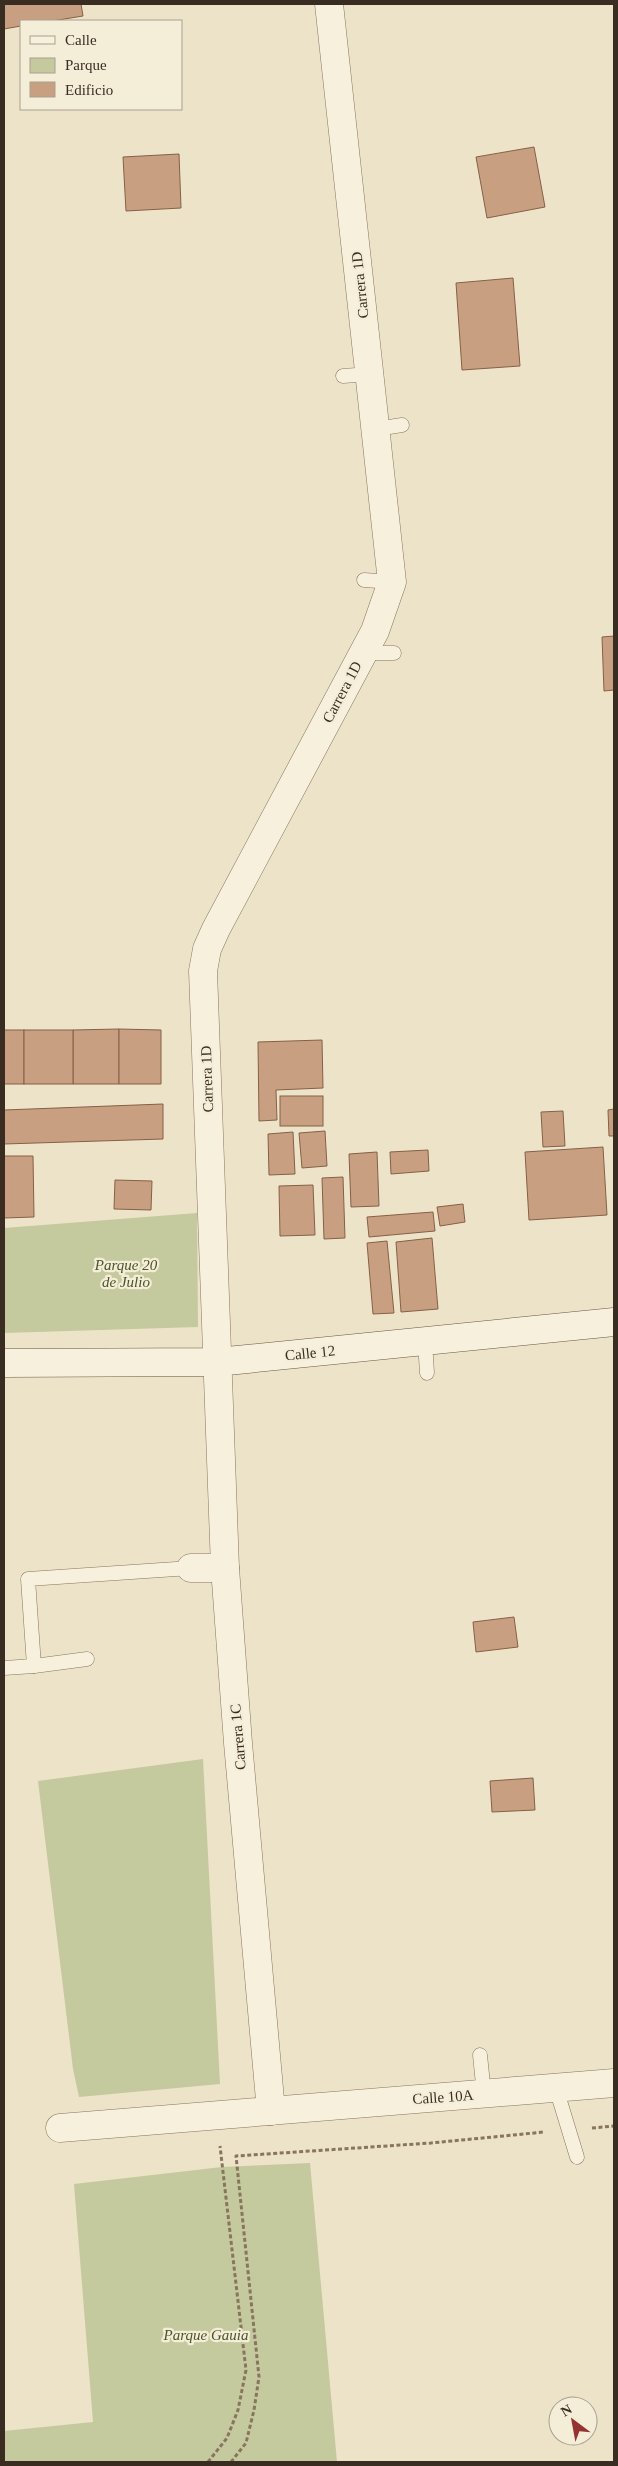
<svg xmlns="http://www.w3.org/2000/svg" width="618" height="2466" font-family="'Times New Roman',serif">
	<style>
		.green { fill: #c4ca9d }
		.building { fill: #c8a081; stroke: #866046 }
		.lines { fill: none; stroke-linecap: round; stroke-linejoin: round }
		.lane-casing { stroke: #88755f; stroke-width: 15 }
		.street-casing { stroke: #88755f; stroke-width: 29 }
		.secondary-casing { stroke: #6a5742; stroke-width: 29 }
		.path { stroke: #88755f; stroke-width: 3; stroke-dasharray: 4 2.5; stroke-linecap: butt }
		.lane { stroke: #f7f0dc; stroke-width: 14 }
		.street { stroke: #f7f0dc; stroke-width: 28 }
		.secondary { stroke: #f7f0dc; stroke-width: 28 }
		.labels { text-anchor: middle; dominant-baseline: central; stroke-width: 4.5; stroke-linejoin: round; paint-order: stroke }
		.street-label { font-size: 15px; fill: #392d21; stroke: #f4edd8 }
		.park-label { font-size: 15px; font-style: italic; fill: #495529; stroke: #f4edd8 }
	</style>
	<rect width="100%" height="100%" fill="#ece3c9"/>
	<g class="green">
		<path d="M 197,1213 L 198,1327 L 4,1333 L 4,1228 Z"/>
		<path d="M 203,1759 L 220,2084 L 79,2097 L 73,2069 L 38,1781 Z"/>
		<path d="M 310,2163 L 337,2462 L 4,2462 L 4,2431 L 93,2422 L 74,2184 L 222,2167 Z"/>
	</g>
	<g class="building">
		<path d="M 4,4 L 81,4 L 83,16 L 52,21 L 21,21 L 21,26 L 4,29 Z"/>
		<path d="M 534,147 L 545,207 L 487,218 L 476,157 Z"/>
		<path d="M 179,154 L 181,208 L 126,211 L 123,157 Z"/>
		<path d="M 513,278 L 520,366 L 462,370 L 456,283 Z"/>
		<path d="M 614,636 L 614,690 L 604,691 L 602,637 Z"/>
		<path d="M 119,1029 L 119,1084 L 73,1084 L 73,1030 Z"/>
		<path d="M 119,1029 L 161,1030 L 161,1084 L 119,1084 Z"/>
		<rect x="4" y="1030" width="20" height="54"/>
		<rect x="24" y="1030" width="49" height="54"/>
		<path d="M 322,1040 L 323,1088 L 276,1090 L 277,1120 L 259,1121 L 258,1042 Z"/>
		<rect x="280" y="1096" width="43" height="30"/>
		<path d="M 163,1104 L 163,1139 L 4,1144 L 4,1110 Z"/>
		<path d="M 614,1109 L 614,1136 L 609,1136 L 608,1110 Z"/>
		<path d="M 563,1111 L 565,1146 L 543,1147 L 541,1112 Z"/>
		<path d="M 325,1131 L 327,1166 L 302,1168 L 299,1133 Z"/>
		<path d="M 293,1132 L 295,1174 L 269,1175 L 268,1134 Z"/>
		<path d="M 603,1147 L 607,1215 L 529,1220 L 525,1152 Z"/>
		<path d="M 428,1150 L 429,1171 L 391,1174 L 390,1152 Z"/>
		<path d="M 377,1152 L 379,1206 L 351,1207 L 349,1154 Z"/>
		<path d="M 4,1156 L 33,1156 L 34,1217 L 4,1218 Z"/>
		<path d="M 343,1177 L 345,1238 L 324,1239 L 322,1178 Z"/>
		<path d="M 115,1180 L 152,1181 L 151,1210 L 114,1209 Z"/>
		<path d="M 313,1185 L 315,1235 L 280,1236 L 279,1186 Z"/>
		<path d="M 463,1204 L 465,1222 L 440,1226 L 437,1207 Z"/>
		<path d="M 433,1212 L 435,1231 L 369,1237 L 367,1217 Z"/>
		<path d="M 432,1238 L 438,1309 L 401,1312 L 396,1242 Z"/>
		<path d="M 387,1241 L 394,1313 L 373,1314 L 367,1243 Z"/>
		<path d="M 514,1617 L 518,1647 L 476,1652 L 473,1622 Z"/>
		<path d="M 533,1778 L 535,1810 L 492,1812 L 490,1781 Z"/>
	</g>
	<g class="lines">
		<defs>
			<g id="lane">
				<path d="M 343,376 L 370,374"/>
				<path d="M 376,429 L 402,425"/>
				<path d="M 364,580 L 392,582"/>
				<path d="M 363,653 L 394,653"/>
				<path d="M 425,1342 L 427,1373"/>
				<path d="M 34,1666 L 87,1659"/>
				<path d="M 4,1668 L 34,1666 L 28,1579 L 191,1568"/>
				<path d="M 480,2055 L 484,2094"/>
				<path d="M 556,2088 L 577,2157"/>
			</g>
			<g id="street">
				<path d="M 191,1568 L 225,1568"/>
				<path d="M 271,2111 L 238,1743 L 225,1568 L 203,971 L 207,949 L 216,929 L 375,631 L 392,582 L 329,4"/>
				<path d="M 60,2128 L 614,2083"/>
			</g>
			<path id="secondary" d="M 4,1363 L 217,1362 L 614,1322"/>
		</defs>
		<use href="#lane" class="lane-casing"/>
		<use href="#street" class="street-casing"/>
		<use href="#secondary" class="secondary-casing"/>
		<g class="path">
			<path d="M 592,2128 L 614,2126"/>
			<path d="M 208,2462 L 227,2438 L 238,2410 L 246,2370 L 220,2146"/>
			<path d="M 231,2462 L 246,2443 L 254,2410 L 259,2377 L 236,2156 L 431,2143 L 544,2132"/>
		</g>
		<use href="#lane" class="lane"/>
		<use href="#street" class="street"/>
		<use href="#secondary" class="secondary"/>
	</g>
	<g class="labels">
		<g class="street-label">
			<text transform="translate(360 285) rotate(-96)">Carrera 1D</text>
			<text transform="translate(342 692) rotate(-62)">Carrera 1D</text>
			<text transform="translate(207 1079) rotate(-92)">Carrera 1D</text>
			<text transform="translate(310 1353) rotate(-6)">Calle 12</text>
			<text transform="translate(238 1737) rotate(-95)">Carrera 1C</text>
			<text transform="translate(443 2097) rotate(-4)">Calle 10A</text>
		</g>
		<g class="park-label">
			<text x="126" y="1265">Parque 20<tspan x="126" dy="17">de Julio</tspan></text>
			<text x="206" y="2335">Parque Gauia</text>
		</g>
	</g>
	<rect width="618" height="2466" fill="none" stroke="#392d21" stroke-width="10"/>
	<rect x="20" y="20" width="162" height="90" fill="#f4edd8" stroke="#a9a08f"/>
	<rect x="30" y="36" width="25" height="8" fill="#f7f0dc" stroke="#a9a08f"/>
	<text x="65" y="45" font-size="15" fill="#392d21">Calle</text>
	<rect x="30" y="58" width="25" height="15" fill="#c4ca9d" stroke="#a9a08f"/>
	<text x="65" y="70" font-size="15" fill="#392d21">Parque</text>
	<rect x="30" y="82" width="25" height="15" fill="#c8a081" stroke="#a9a08f"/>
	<text x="65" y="95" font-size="15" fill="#392d21">Edificio</text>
	<g transform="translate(573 2421) rotate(328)"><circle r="24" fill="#f4edd8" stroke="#a9a08f"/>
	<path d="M0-4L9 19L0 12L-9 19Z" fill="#943332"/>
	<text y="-8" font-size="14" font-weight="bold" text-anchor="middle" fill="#392d21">N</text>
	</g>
</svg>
